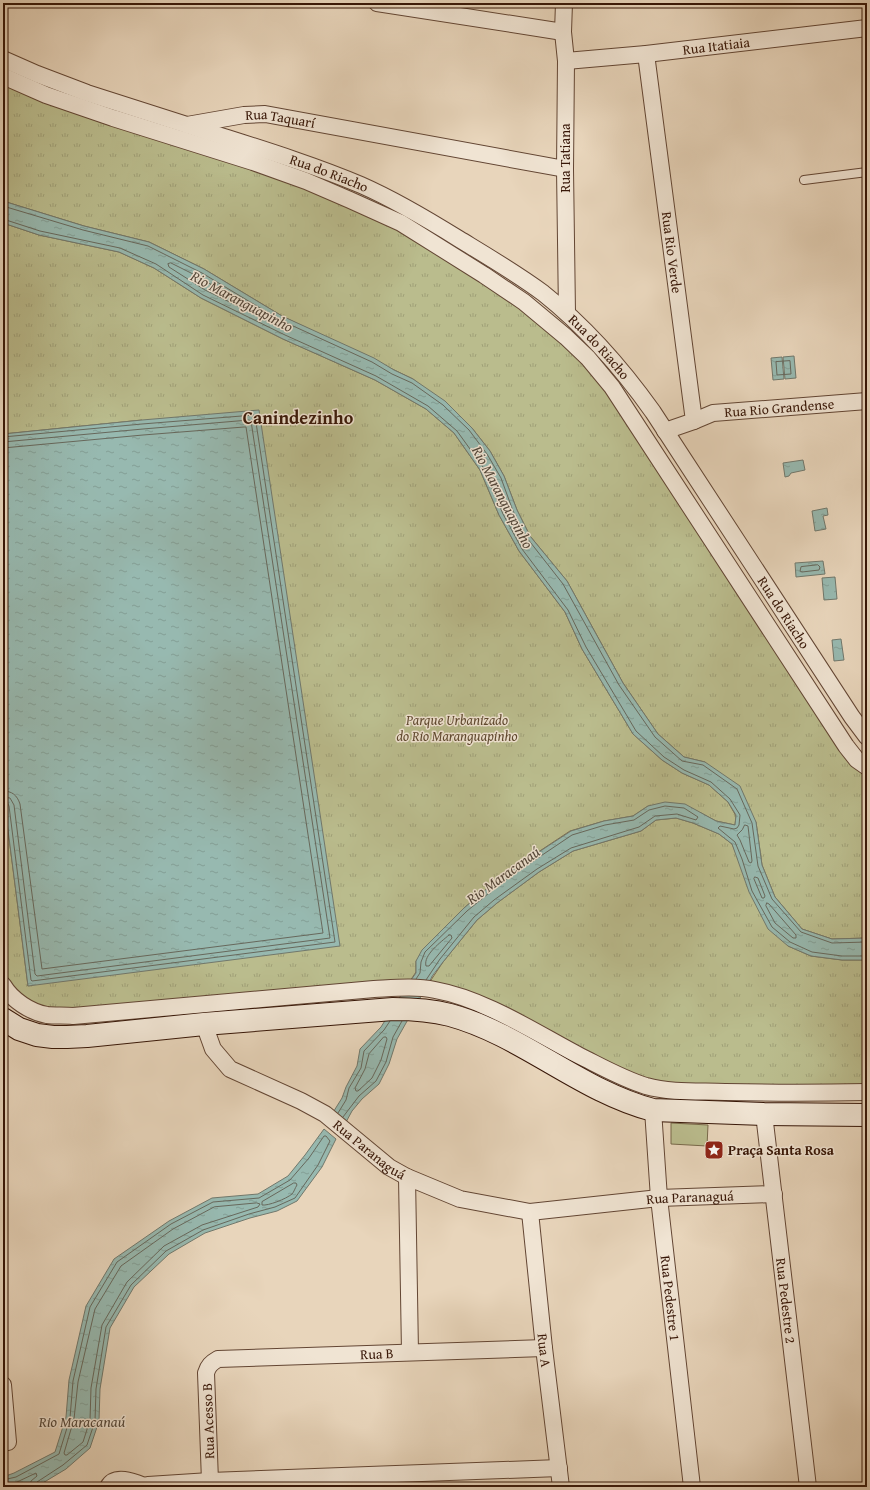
<svg xmlns="http://www.w3.org/2000/svg" width="870" height="1490" font-family="'Gentium Book Plus',serif">
	<style>
		.grass { fill: url(#grass-tufts); stroke: #78694a }
		.garden { fill: #babc8d; stroke: #78694a }
		.water { fill: url(#water-ripples); stroke: #71786c }
		.lines { fill: none; stroke-linecap: round; stroke-linejoin: round }
		.shore { stroke: #67685c; stroke-width: 1 }
		.lane-casing { stroke: #634634; stroke-width: 10 }
		.street-casing { stroke: #634634; stroke-width: 18 }
		.secondary-casing { stroke: #371607; stroke-width: 24 }
		.lane { stroke: #f0e4d3; stroke-width: 8 }
		.street { stroke: #f0e4d3; stroke-width: 16 }
		.secondary { stroke: #f0e4d3; stroke-width: 22 }
		.labels { text-anchor: middle; dominant-baseline: central; stroke-width: 3; stroke-linejoin: round; paint-order: stroke }
		.street-label { font-size: 14px; fill: #371607; stroke: #f0e4d3 }
		.park-label { font-size: 14px; font-style: italic; fill: #5e482f; stroke: #f0e4d3 }
		.poi-label { font-size: 14px; font-weight: bold; fill: #371607; stroke: #f0e4d3; text-anchor: start }
		.water-label { font-size: 15px; font-style: italic; fill: #54473a; stroke: #f0e4d3 }
		.district-label { font-size: 18px; font-weight: bold; fill: #371607; stroke: #f0e4d3 }
	</style>
	<defs>
		<pattern id="grass-tufts" width="24" height="20" patternUnits="userSpaceOnUse"><rect width="24" height="20" fill="#babc8d"/><path d="M3 7l-1-3M5 7V3M7 7l1-3M15 17l-1-3M17 17v-4M19 17l1-3" fill="none" stroke="#a0a178"/></pattern>
		<pattern id="water-ripples" width="26" height="14" patternUnits="userSpaceOnUse"><rect width="26" height="14" fill="#97b9b0"/><path d="M2 4q2-2 4 0t4 0M15 11q2-2 4 0t4 0" fill="none" stroke="#839e96"/></pattern>
	</defs>
	<rect width="100%" height="100%" fill="#e8d5bb"/>
	<filter id="stains"><feTurbulence type="fractalNoise" baseFrequency=".005" numOctaves="4"/><feColorMatrix values="0 0 0 0 .2 0 0 0 0 .09 0 0 0 0 .02 0 0 0 .5 -.17"/></filter>
	<radialGradient id="worn" r=".72"><stop offset=".6" stop-color="#630" stop-opacity="0"/><stop offset="1" stop-color="#630" stop-opacity=".3"/></radialGradient>
	<g class="grass">
		<path d="M 3,76 L 306,181 L 484,274 L 588,358 L 867,767 L 867,938 L 832,939 L 802,929 L 775,897 L 762,865 L 756,822 L 705,762 L 684,757 L 658,734 L 623,683 L 567,581 L 530,536 L 517,510 L 504,476 L 490,451 L 472,428 L 413,379 L 282,316 L 204,269 L 149,242 L 84,226 L 3,201 Z"/>
		<path d="M 3,223 L 39,235 L 119,252 L 154,268 L 201,298 L 283,339 L 375,380 L 426,409 L 454,433 L 480,470 L 499,515 L 519,551 L 565,612 L 582,649 L 633,734 L 662,760 L 682,773 L 709,785 L 728,802 L 736,816 L 735,825 L 716,821 L 701,813 L 648,806 L 633,816 L 604,821 L 570,831 L 502,876 L 464,908 L 416,961 L 416,972 L 406,987 L 48,1015 L 3,985 L 3,791 L 28,986 L 142,420 L 3,434 Z"/>
		<path d="M 676,818 L 693,823 L 719,834 L 732,844 L 739,860 L 788,946 L 811,956 L 842,960 L 867,960 L 867,1092 L 670,1090 L 538,1034 L 425,989 L 443,962 L 477,920 L 497,903 L 539,872 L 573,851 L 641,831 L 656,820 Z"/>
	</g>
	<path class="garden" d="M 671,1123 L 708,1125 L 707,1146 L 671,1144 Z"/>
	<g class="water">
		<path d="M 3,201 L 84,226 L 149,242 L 204,269 L 282,316 L 374,358 L 394,370 L 413,379 L 445,401 L 472,428 L 490,451 L 504,476 L 517,510 L 530,536 L 567,581 L 623,683 L 658,734 L 684,757 L 705,762 L 740,786 L 756,822 L 762,865 L 775,897 L 802,929 L 832,939 L 867,938 L 867,960 L 842,960 L 811,956 L 788,946 L 768,929 L 749,892 L 732,844 L 719,834 L 693,823 L 676,818 L 656,820 L 641,831 L 573,851 L 539,872 L 497,903 L 477,920 L 443,962 L 433,975 L 397,1039 L 389,1064 L 379,1084 L 362,1099 L 352,1111 L 345,1124 L 332,1114 L 342,1098 L 346,1087 L 357,1066 L 360,1049 L 381,1027 L 406,987 L 416,973 L 416,961 L 422,950 L 464,908 L 502,876 L 571,831 L 604,821 L 633,816 L 648,806 L 665,802 L 685,804 L 716,821 L 735,825 L 736,815 L 728,802 L 709,785 L 682,773 L 662,760 L 633,734 L 582,649 L 565,612 L 519,551 L 499,515 L 480,470 L 454,433 L 426,409 L 375,380 L 283,339 L 201,298 L 154,268 L 119,252 L 39,235 L 3,223 Z"/>
		<path d="M 794,356 L 796,378 L 785,379 L 783,357 Z"/>
		<path d="M 782,357 L 784,379 L 773,380 L 771,358 Z"/>
		<path d="M 259,410 L 340,946 L 28,986 L 3,791 L 3,434 L 142,420 Z"/>
		<path d="M 803,460 L 805,470 L 791,473 L 789,476 L 785,477 L 783,463 Z"/>
		<path d="M 827,508 L 828,515 L 823,516 L 826,529 L 815,531 L 812,511 Z"/>
		<path d="M 823,561 L 825,574 L 796,577 L 795,563 Z"/>
		<path d="M 835,577 L 837,599 L 824,600 L 822,578 Z"/>
		<path d="M 841,639 L 844,660 L 834,661 L 832,640 Z"/>
		<path d="M 324,1129 L 336,1139 L 322,1167 L 297,1201 L 277,1211 L 250,1218 L 205,1233 L 169,1254 L 134,1287 L 110,1328 L 100,1389 L 99,1421 L 90,1448 L 66,1469 L 36,1487 L 3,1487 L 3,1477 L 14,1473 L 55,1452 L 66,1417 L 69,1380 L 86,1306 L 114,1259 L 169,1221 L 212,1198 L 258,1194 L 288,1176 L 305,1155 Z"/>
	</g>
	<g class="lines">
		<g class="shore">
			<path d="M 3,206 L 83,230 L 148,246 L 202,273 L 280,320 L 372,362 L 392,374 L 412,383 L 443,405 L 469,430 L 487,454 L 501,478 L 513,511 L 527,538 L 563,584 L 619,685 L 655,737 L 682,761 L 703,765 L 737,789 L 752,823 L 758,866 L 772,899 L 801,932 L 832,943 L 867,942"/>
			<path d="M 3,219 L 40,231 L 120,248 L 156,264 L 203,295 L 285,335 L 376,376 L 428,406 L 457,431 L 483,467 L 503,514 L 522,549 L 568,610 L 586,647 L 636,731 L 664,757 L 684,770 L 711,782 L 730,799 L 740,815 L 739,825 L 737,828 L 734,829 L 720,826 L 718,828 L 735,842 L 742,859 L 752,891 L 772,927 L 790,942 L 812,952 L 842,956 L 867,956"/>
			<path d="M 171,263 L 199,277 L 244,305 L 244,307 L 242,308 L 205,290 L 169,267 L 168,264 Z"/>
			<path d="M 790,361 L 791,374 L 777,375 L 776,362 Z"/>
			<path d="M 3,437 L 142,424 L 254,415 L 255,416 L 335,942 L 32,981 L 31,980 L 9,806 L 7,802 L 3,802"/>
			<path d="M 3,442 L 143,429 L 249,420 L 251,421 L 330,938 L 37,976 L 35,974 L 14,805 L 10,798 L 3,797"/>
			<path d="M 3,448 L 143,435 L 244,427 L 246,427 L 323,933 L 42,969 L 20,804 C 17,795 12,791 3,791"/>
			<path d="M 818,565 L 820,567 L 819,570 L 802,572 L 800,571 L 801,567 Z"/>
			<path d="M 745,825 L 748,826 L 752,861 L 751,863 L 749,862 L 740,840 L 737,835 L 742,830 Z"/>
			<path d="M 755,877 L 758,878 L 765,896 L 764,898 L 762,898 L 754,879 Z"/>
			<path d="M 767,903 L 769,904 L 796,935 L 796,938 L 793,938 L 775,923 L 766,906 Z"/>
			<path d="M 449,935 L 451,935 L 452,938 L 429,966 L 426,966 C 423,955 441,942 449,935 Z"/>
			<path d="M 416,979 L 420,973 L 421,962 L 425,952 L 467,911 L 505,880 L 572,835 L 605,825 L 634,820 L 649,810 L 665,806 L 684,808 L 698,817 L 696,820 L 677,814 L 655,816 L 639,827 L 571,848 L 537,869 L 494,900 L 474,917 L 440,959 L 426,980"/>
			<path d="M 384,1037 L 386,1037 L 387,1039 L 381,1060 L 372,1078 L 358,1091 L 356,1091 L 355,1088 L 365,1069 L 369,1054 Z"/>
			<path d="M 338,1113 L 346,1100 L 349,1088 L 361,1068 L 364,1051 L 384,1030 L 390,1021"/>
			<path d="M 343,1117 L 359,1096 L 376,1081 L 386,1062 L 393,1037 L 402,1021"/>
			<path d="M 294,1183 L 296,1183 L 297,1185 C 295,1188 294,1192 292,1194 C 286,1199 268,1206 262,1205 L 262,1202 Z"/>
			<path d="M 257,1203 L 260,1204 L 258,1207 L 202,1225 L 164,1246 L 127,1282 L 102,1325 L 91,1388 L 90,1420 L 83,1442 L 67,1455 L 65,1455 L 64,1453 L 74,1419 L 78,1382 L 95,1309 L 121,1266 L 173,1229 L 214,1207 Z"/>
			<path d="M 3,1480 L 16,1477 L 59,1454 L 70,1418 L 73,1381 L 90,1307 L 117,1262 L 171,1224 L 213,1202 L 259,1198 L 290,1180 L 309,1158 L 324,1136 L 326,1136 L 330,1141 L 318,1165 L 295,1198 L 275,1207 L 249,1214 L 203,1230 L 166,1251 L 131,1285 L 106,1327 L 96,1389 L 95,1421 L 87,1445 L 63,1465 L 37,1482 L 35,1487"/>
			<path d="M 3,1485 L 17,1482 L 36,1473 L 37,1476 L 31,1481 L 30,1487"/>
		</g>
		<defs>
			<path id="lane" d="M 804,180 L 867,172"/>
			<g id="street">
				<path d="M 377,3 L 563,32"/>
				<path d="M 564,3 L 563,32 L 566,61 L 565,169 L 567,313"/>
				<path id="s1" d="M 646,54 L 694,421 L 665,431"/>
				<path id="s2" d="M 3,59 L 37,74 L 87,93 L 187,125 L 244,115 L 265,114 L 565,169"/>
				<path id="s3" d="M 566,61 L 646,54 L 867,28"/>
				<path d="M 3,76 L 46,95 L 113,118 L 253,162 L 306,181 L 350,200 L 401,223 L 484,275 L 524,302 L 566,337 L 588,358 L 612,387 L 846,746 L 857,760 L 867,767"/>
				<path id="s4" d="M 187,125 C 245,144 304,161 361,185 C 395,200 427,219 459,239 C 487,256 516,273 543,293 C 587,328 621,367 653,412 L 852,717 L 867,737"/>
				<path id="s5" d="M 694,421 L 713,413 L 867,401"/>
				<path d="M 3,985 C 12,1000 30,1012 47,1015 C 55,1016 65,1015 73,1016 L 374,989 C 395,988 415,986 435,990 C 485,999 536,1033 580,1056 C 602,1067 623,1079 646,1086 C 671,1093 699,1091 725,1092 C 772,1093 820,1093 867,1092"/>
				<path id="s6" d="M 204,1024 L 213,1049 L 230,1069 L 301,1101 L 325,1114 L 389,1167 L 407,1177 L 460,1199 L 530,1212 L 659,1198 L 774,1194"/>
				<path id="s7" d="M 653,1110 L 659,1198 L 692,1487"/>
				<path id="s8" d="M 764,1114 L 808,1487"/>
				<path d="M 407,1177 L 410,1352"/>
				<path id="s9" d="M 530,1212 L 544,1348 L 561,1487"/>
				<path d="M 3,1385 L 8,1442"/>
				<path id="s10" d="M 210,1481 L 206,1373 C 208,1366 211,1363 218,1359 L 544,1348"/>
				<path d="M 108,1487 C 115,1474 134,1482 144,1486"/>
				<path d="M 143,1487 L 148,1485 L 210,1481 L 559,1468"/>
			</g>
			<path id="secondary" d="M 3,1019 L 19,1029 L 37,1035 L 53,1037 L 67,1037 L 87,1036 L 204,1024 L 393,1009 C 412,1009 431,1010 450,1015 C 523,1035 580,1091 653,1110 L 764,1114 L 867,1115"/>
		</defs>
		<use href="#lane" class="lane-casing"/>
		<use href="#street" class="street-casing"/>
		<use href="#secondary" class="secondary-casing"/>
		<use href="#lane" class="lane"/>
		<use href="#street" class="street"/>
		<use href="#secondary" class="secondary"/>
	</g>
	<defs>
		<symbol id="sight-square" viewBox="-11 -11 22 22"><rect x="-9" y="-9" width="18" height="18" rx="4" fill="#8f2418" stroke="#f0e4d3"/><path d="M0-6L1.8-2.2L6-1.7L2.9 1.2L3.7 5.4L0 3.3L-3.7 5.4L-2.9 1.2L-6-1.7L-1.8-2.2Z" fill="#fff"/></symbol>
	</defs>
	<g fill-rule="evenodd">
		<use href="#sight-square" x="703" y="1139" width="22" height="22"/>
	</g>
	<g class="labels">
		<g class="street-label">
			<text stroke="none"><textPath href="#s3" startOffset="151">Rua Itatiaia</textPath></text>
			<text stroke="none"><textPath href="#s2" startOffset="290">Rua Taquarí</textPath></text>
			<text transform="translate(565 158) rotate(-90)">Rua Tatiana</text>
			<text stroke="none"><textPath href="#s4" startOffset="150">Rua do Riacho</textPath></text>
			<text stroke="none"><textPath href="#s1" startOffset="200">Rua Rio Verde</textPath></text>
			<text stroke="none"><textPath href="#s4" startOffset="474">Rua do Riacho</textPath></text>
			<text stroke="none"><textPath href="#s5" startOffset="87">Rua Rio Grandense</textPath></text>
			<text stroke="none"><textPath href="#s4" startOffset="798">Rua do Riacho</textPath></text>
			<text stroke="none"><textPath href="#s6" startOffset="215">Rua Paranaguá</textPath></text>
			<text stroke="none"><textPath href="#s6" startOffset="551">Rua Paranaguá</textPath></text>
			<text stroke="none"><textPath href="#s7" startOffset="189">Rua Pedestre 1</textPath></text>
			<text stroke="none"><textPath href="#s8" startOffset="188">Rua Pedestre 2</textPath></text>
			<text stroke="none"><textPath href="#s9" startOffset="139">Rua A</textPath></text>
			<text stroke="none"><textPath href="#s10" startOffset="286">Rua B</textPath></text>
			<text transform="translate(208 1421) rotate(-92)">Rua Acesso B</text>
		</g>
		<g class="park-label">
			<text x="457" y="720">Parque Urbanizado<tspan x="457" dy="16">do Rio Maranguapinho</tspan></text>
		</g>
		<g class="poi-label">
			<text x="728" y="1150">Praça Santa Rosa</text>
		</g>
		<g class="water-label">
			<text transform="translate(242 301) rotate(28)">Rio Maranguapinho</text>
			<text transform="translate(503 497) rotate(62)">Rio Maranguapinho</text>
			<text transform="translate(503 875) rotate(-36)">Rio Maracanaú</text>
			<text x="82" y="1421">Rio Maracanaú</text>
		</g>
		<g class="district-label">
			<text x="298" y="417">Canindezinho</text>
		</g>
	</g>
	<rect width="870" height="1490" fill="none" stroke="#e8d5bb" stroke-width="16"/>
	<rect x="4" y="4" width="862" height="1482" fill="none" stroke="#371607" stroke-width="2"/>
	<rect x="8" y="8" width="854" height="1474" fill="none" stroke="#371607"/>
	<rect width="100%" height="100%" filter="url(#stains)"/>
	<rect width="100%" height="100%" fill="url(#worn)"/>
</svg>
